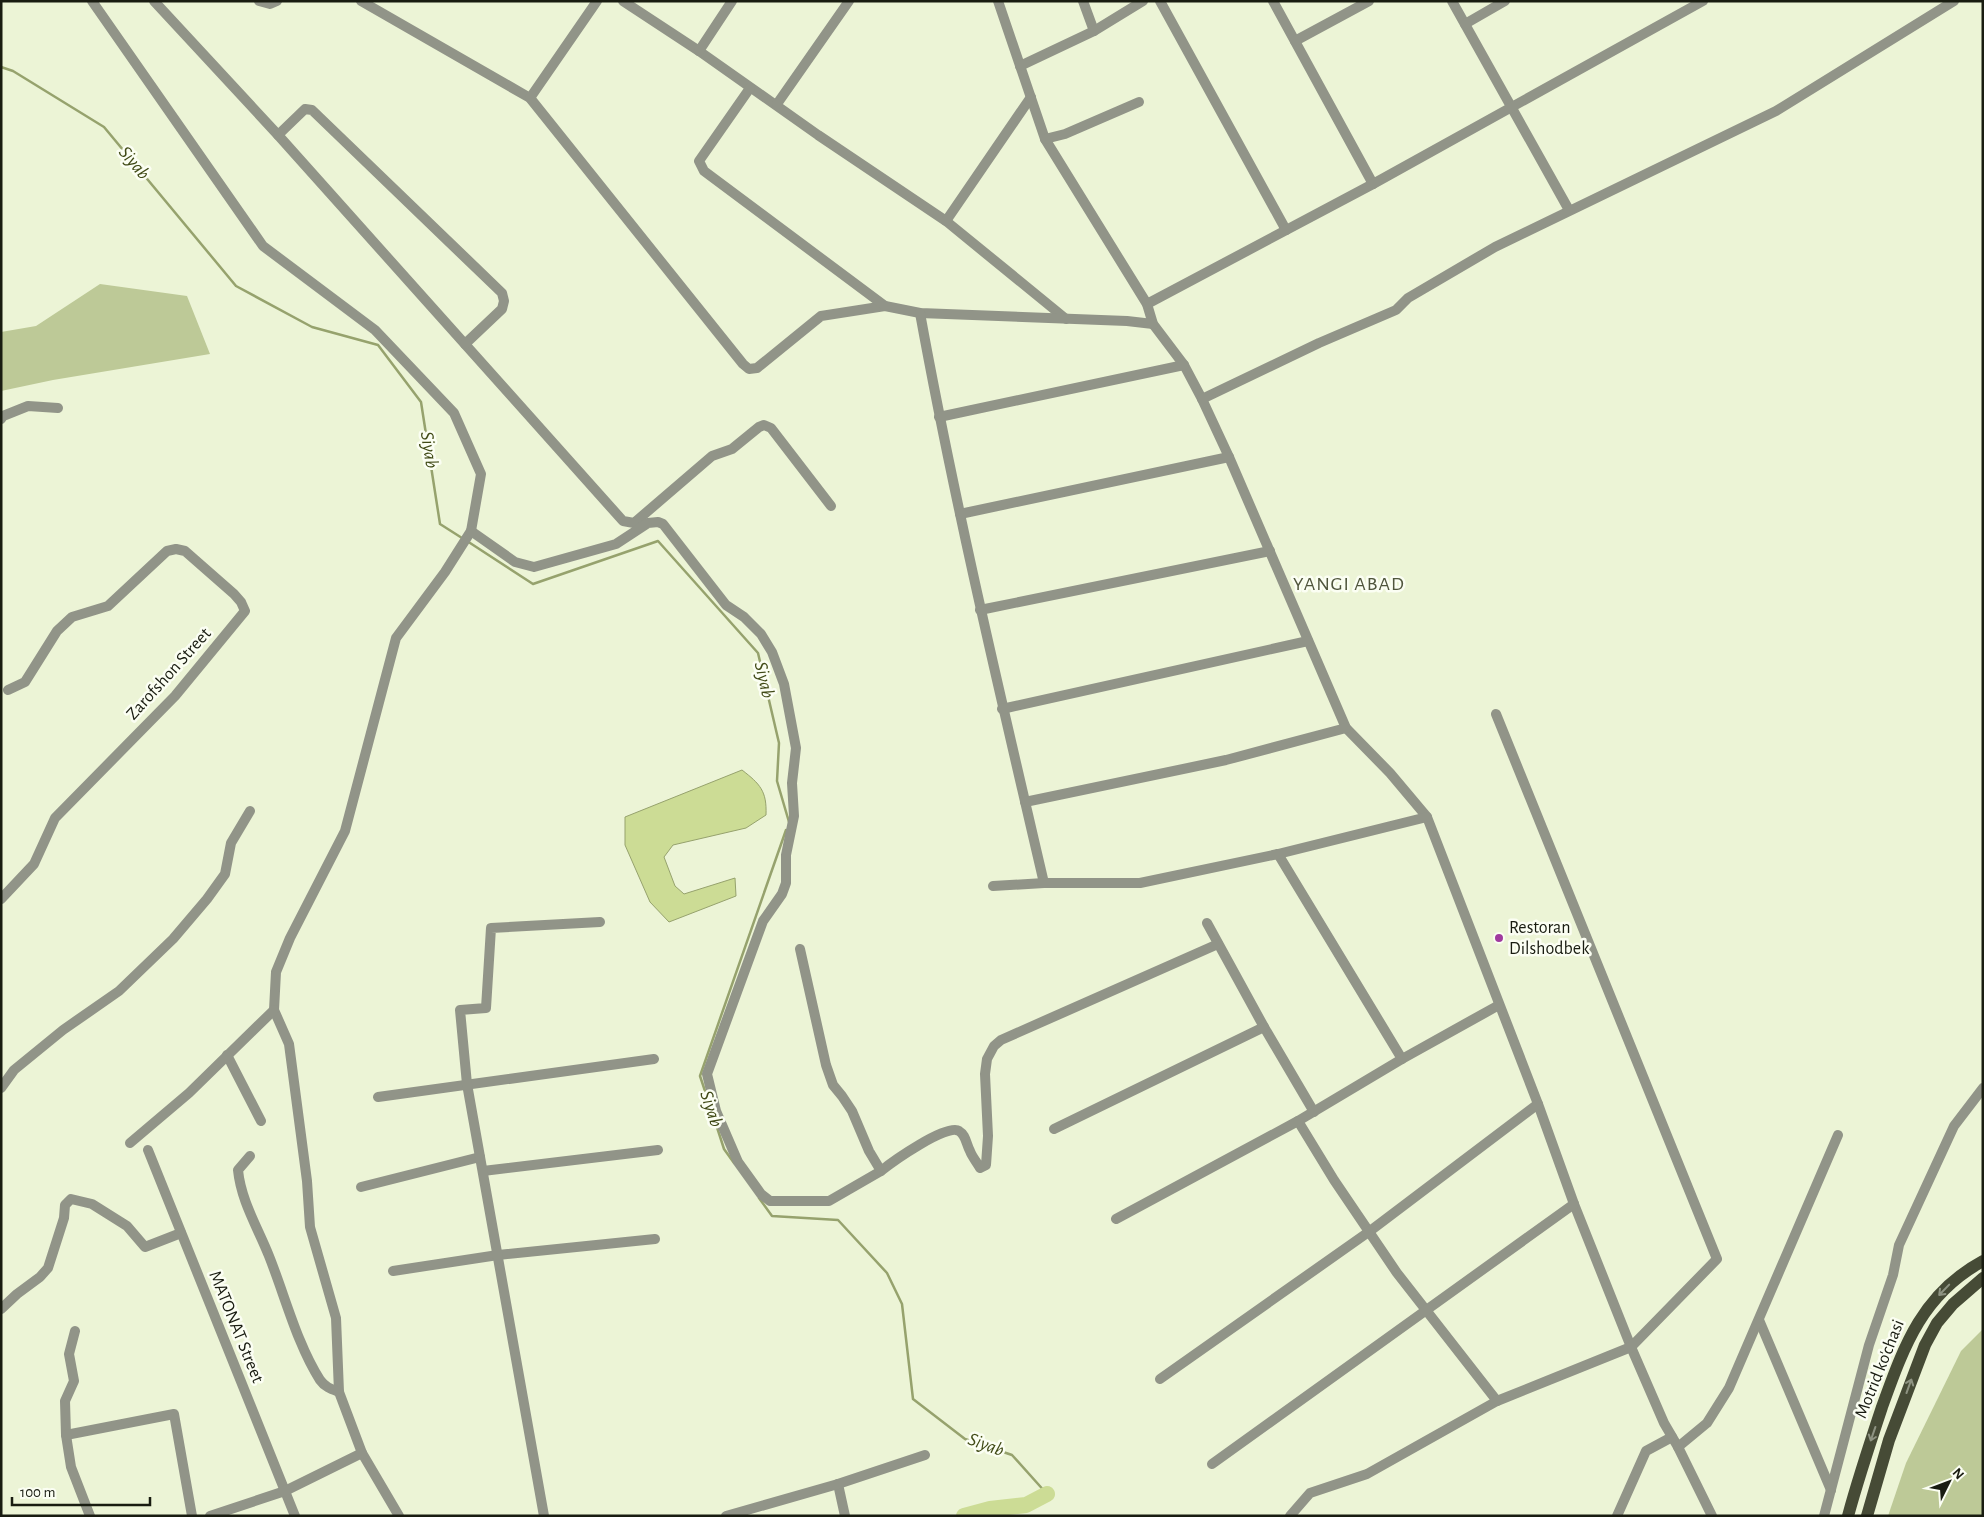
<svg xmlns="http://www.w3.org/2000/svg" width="1984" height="1517" font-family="'Alegreya Sans',sans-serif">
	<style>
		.green { fill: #bdc997 }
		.water { fill: #ccdc95; stroke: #96a26d }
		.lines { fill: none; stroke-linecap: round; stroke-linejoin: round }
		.stream { stroke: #96a26d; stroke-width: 2.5 }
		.river { stroke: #ccdc95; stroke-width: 16 }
		.minor { stroke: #919488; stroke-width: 10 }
		.major { stroke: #464b36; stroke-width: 12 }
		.oneway { stroke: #8e9382 }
		.poi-dot { fill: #a03a9e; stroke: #fbfef3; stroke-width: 2 }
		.labels { text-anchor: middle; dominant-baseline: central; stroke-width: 5; stroke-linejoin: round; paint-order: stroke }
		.street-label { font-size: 18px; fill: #191c11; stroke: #fbfef3 }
		.poi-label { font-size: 18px; fill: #191c11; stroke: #fbfef3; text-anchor: start }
		.water-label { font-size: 19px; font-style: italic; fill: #404a16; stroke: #fbfef3 }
		.quarter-label { font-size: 20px; letter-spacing: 1px; fill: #4f553c; stroke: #fbfef3 }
	</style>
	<rect width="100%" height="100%" fill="#ecf4d6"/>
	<g class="green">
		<path d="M 100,284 L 187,296 L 210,354 L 53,380 L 1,391 L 1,332 L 36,326 Z"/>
		<path d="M 1983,1329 L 1983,1516 L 1888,1516 L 1906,1463 L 1961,1351 Z"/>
	</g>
	<path class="water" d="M 742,770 C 760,784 767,791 766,815 L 746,828 L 673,845 L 664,857 L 675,886 L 684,894 L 735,878 L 736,896 L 669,922 L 650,902 L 625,845 L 625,817 Z"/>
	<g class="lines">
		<g class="stream">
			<path d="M 1,67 L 13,71 L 104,127 L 236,286 L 312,327 L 378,345 L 421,402 L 440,524 L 462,538"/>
			<path d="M 467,541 L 533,584 L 658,541 L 758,653 L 779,743 L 777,781 L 789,822"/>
			<path d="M 709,1103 L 700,1076 L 786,830"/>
			<path d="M 714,1118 L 724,1149 L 734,1163"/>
			<path d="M 759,1198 L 772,1216 L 838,1220 L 887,1273 L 902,1304 L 913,1399 L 965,1439 L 1012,1455 L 1047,1494"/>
		</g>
		<path class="river" d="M 964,1516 L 990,1509 L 1026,1505 L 1047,1494"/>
		<g class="minor">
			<path d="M 92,1 L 263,246 L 375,330 L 454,413 L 481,474 L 471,531 L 445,572 L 396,638 L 345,831 L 290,938 L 276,972 L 274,1010 L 289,1044 L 307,1181 L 310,1227 L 336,1318 L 339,1392 L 362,1453 L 399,1516"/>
			<path d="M 154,1 L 278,135 L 623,521 L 634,523 L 712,456 L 732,449 L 759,427 L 764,425 L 771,428 L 831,506"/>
			<path d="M 259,1 L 270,4 L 277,1"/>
			<path d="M 361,1 L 530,98 L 743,364 L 749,369 L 757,368 L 821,316 L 885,306"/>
			<path d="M 623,1 L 699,51 L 818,135 L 946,221 L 1066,319"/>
			<path d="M 998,1 L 1045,139 L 1147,304 L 1153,324 L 1184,365 L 1202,399 L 1229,457 L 1346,728 L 1390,773 L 1427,817 L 1538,1104 L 1574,1204 L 1631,1347 L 1664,1423 L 1678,1447 L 1712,1516"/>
			<path d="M 1083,1 L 1094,31"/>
			<path d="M 1160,1 L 1286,230"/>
			<path d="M 1273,1 L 1373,184"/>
			<path d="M 1452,1 L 1569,210"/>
			<path d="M 1465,24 L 1505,1"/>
			<path d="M 1295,41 L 1369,1"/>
			<path d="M 699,51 L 732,1"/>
			<path d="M 1020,66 L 1094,31 L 1143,1"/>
			<path d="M 750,88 L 699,161 L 704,171 L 885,306 L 920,313 L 1127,321 L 1153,324"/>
			<path d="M 530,98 L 597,1"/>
			<path d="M 777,104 L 849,1"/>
			<path d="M 278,135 L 305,109 L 312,110 L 502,293 L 504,301 L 502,309 L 465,344"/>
			<path d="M 1045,139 L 1065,134 L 1139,102"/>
			<path d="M 946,221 L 1031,97"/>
			<path d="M 1147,304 L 1373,184 L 1703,1"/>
			<path d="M 920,313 C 955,505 1000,694 1044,883"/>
			<path d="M 1202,399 L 1319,343 L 1396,310 L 1408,298 L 1495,247 L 1776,111 L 1954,1"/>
			<path d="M 939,417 L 1184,365"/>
			<path d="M 1,419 L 3,416 L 28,406 L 58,408"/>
			<path d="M 960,514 L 1229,457"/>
			<path d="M 471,531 L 515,562 L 534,567 L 616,544 L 648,523 L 658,522 L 663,524 L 726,605 L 744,617 L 761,634 L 772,652 L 784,684 L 796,748 L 792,783 L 794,816 L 786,855 L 786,883 L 782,894 L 763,921 L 707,1074 L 716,1111 L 738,1162 L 761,1194 L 770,1201 L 829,1201 L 881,1171"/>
			<path d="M 980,610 L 1270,551"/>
			<path d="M 1002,709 L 1308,641"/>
			<path d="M 1025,802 L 1226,760 L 1346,728"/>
			<path d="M 1278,854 L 1402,1059"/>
			<path d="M 993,886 L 1044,883 L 1140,883 L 1278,854 L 1427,817"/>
			<path d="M 1,899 L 34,864 L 55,818 L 175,696 L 245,611 L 241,602 L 234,594 L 185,551 L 176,549 L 167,551 L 108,606 L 72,617 L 57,631 L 25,682 L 8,690"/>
			<path d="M 1207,923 L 1264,1027 L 1314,1112"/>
			<path d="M 800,949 L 826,1065 L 833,1085 L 842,1096 L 852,1111 L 869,1151 L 881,1171 C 892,1162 947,1123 959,1131 C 966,1135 966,1144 970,1151 C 972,1157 977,1162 980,1168 L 986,1165 L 988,1136 L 985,1074 L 987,1059 L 994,1046 L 1001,1040 L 1218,944"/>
			<path d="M 227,1055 L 261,1121"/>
			<path d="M 1,1088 L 14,1070 L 63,1030 L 119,991 L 173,939 L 207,899 L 225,874 L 231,843 L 250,811"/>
			<path d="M 378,1097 L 654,1059"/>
			<path d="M 1298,1121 L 1334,1180 L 1397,1273 L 1497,1401"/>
			<path d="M 1054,1129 L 1264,1027"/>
			<path d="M 130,1143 L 189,1093 L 274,1010"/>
			<path d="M 148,1150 L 295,1516"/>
			<path d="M 250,1156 L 238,1170 C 241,1201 258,1228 269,1256 C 285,1296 297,1344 320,1380 C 325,1387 331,1389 339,1392"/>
			<path d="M 483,1171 L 658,1150"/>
			<path d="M 361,1187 L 480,1157"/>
			<path d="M 1116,1219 L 1298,1121 L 1402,1059 L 1499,1005"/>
			<path d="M 393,1271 L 498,1255 L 655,1239"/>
			<path d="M 1,1309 L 17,1294 L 40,1277 L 48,1268 L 64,1218 L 65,1205 L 71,1199 L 92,1204 L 127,1226 L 145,1247 L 181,1233"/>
			<path d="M 1759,1320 L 1831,1490"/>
			<path d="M 75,1331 L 69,1354 L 74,1381 L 65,1401 L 66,1435 L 71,1467 L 90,1516"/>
			<path d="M 1160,1379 L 1370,1231 L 1538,1104"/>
			<path d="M 66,1435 L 174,1414 L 192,1516"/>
			<path d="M 1678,1447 L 1707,1423 L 1729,1388 L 1838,1135"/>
			<path d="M 1212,1464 L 1574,1204"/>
			<path d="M 838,1484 L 845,1516"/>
			<path d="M 210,1516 L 285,1491 L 362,1453"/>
			<path d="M 544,1516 L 467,1084 L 460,1010 L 486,1008 L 491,928 L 600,922"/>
			<path d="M 726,1516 L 838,1484 L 925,1455"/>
			<path d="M 1290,1516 L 1310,1493 L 1367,1474 L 1497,1401 L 1631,1347 L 1717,1259 L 1496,714"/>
			<path d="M 1617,1516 L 1646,1451 L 1672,1437"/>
			<path d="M 1824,1516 L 1869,1345 L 1893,1275 L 1899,1245 L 1954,1126 L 1983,1088"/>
		</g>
		<g class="major">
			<path d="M 1848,1516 C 1858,1479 1870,1443 1882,1407 C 1904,1346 1922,1294 1983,1261"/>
			<path d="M 1867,1516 L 1889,1440 L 1925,1345 L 1937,1323 L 1953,1304 L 1983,1278"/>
		</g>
	</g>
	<defs><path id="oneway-shaft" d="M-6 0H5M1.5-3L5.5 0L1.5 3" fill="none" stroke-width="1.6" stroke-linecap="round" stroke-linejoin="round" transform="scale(1.25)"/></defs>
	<g class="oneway">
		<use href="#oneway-shaft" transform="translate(1944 1290) rotate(134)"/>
		<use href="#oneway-shaft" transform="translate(1909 1386) rotate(-70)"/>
		<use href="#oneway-shaft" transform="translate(1873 1434) rotate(109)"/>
	</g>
	<circle class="poi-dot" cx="1499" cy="938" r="5"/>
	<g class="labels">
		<g class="street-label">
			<text transform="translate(169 674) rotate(-48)">Zarofshon Street</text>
			<text transform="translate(236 1327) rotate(68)">MATONAT Street</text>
			<text transform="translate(1880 1369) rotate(-68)">Motrid ko'chasi</text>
		</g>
		<g class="poi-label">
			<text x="1509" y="928">Restoran<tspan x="1509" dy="21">Dilshodbek</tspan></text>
		</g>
		<g class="water-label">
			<text transform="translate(134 163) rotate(50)">Siyab</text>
			<text transform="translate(429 450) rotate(81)">Siyab</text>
			<text transform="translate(764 680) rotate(77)">Siyab</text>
			<text transform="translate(711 1109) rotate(72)">Siyab</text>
			<text transform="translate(986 1445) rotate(20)">Siyab</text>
		</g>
		<g class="quarter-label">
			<text x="1349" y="584">YANGI ABAD</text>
		</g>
	</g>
	<rect width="1984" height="1517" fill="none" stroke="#191c11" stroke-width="5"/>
	<g transform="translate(1949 1482) rotate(48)" stroke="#fbfef3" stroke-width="4" paint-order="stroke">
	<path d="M0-4L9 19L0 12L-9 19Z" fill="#191c11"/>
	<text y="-8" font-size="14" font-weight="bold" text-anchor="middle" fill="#191c11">N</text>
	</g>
	<path d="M12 1497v8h138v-8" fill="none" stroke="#191c11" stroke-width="2.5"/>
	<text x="20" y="1497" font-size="15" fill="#191c11" stroke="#fbfef3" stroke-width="4" paint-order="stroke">100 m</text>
</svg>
